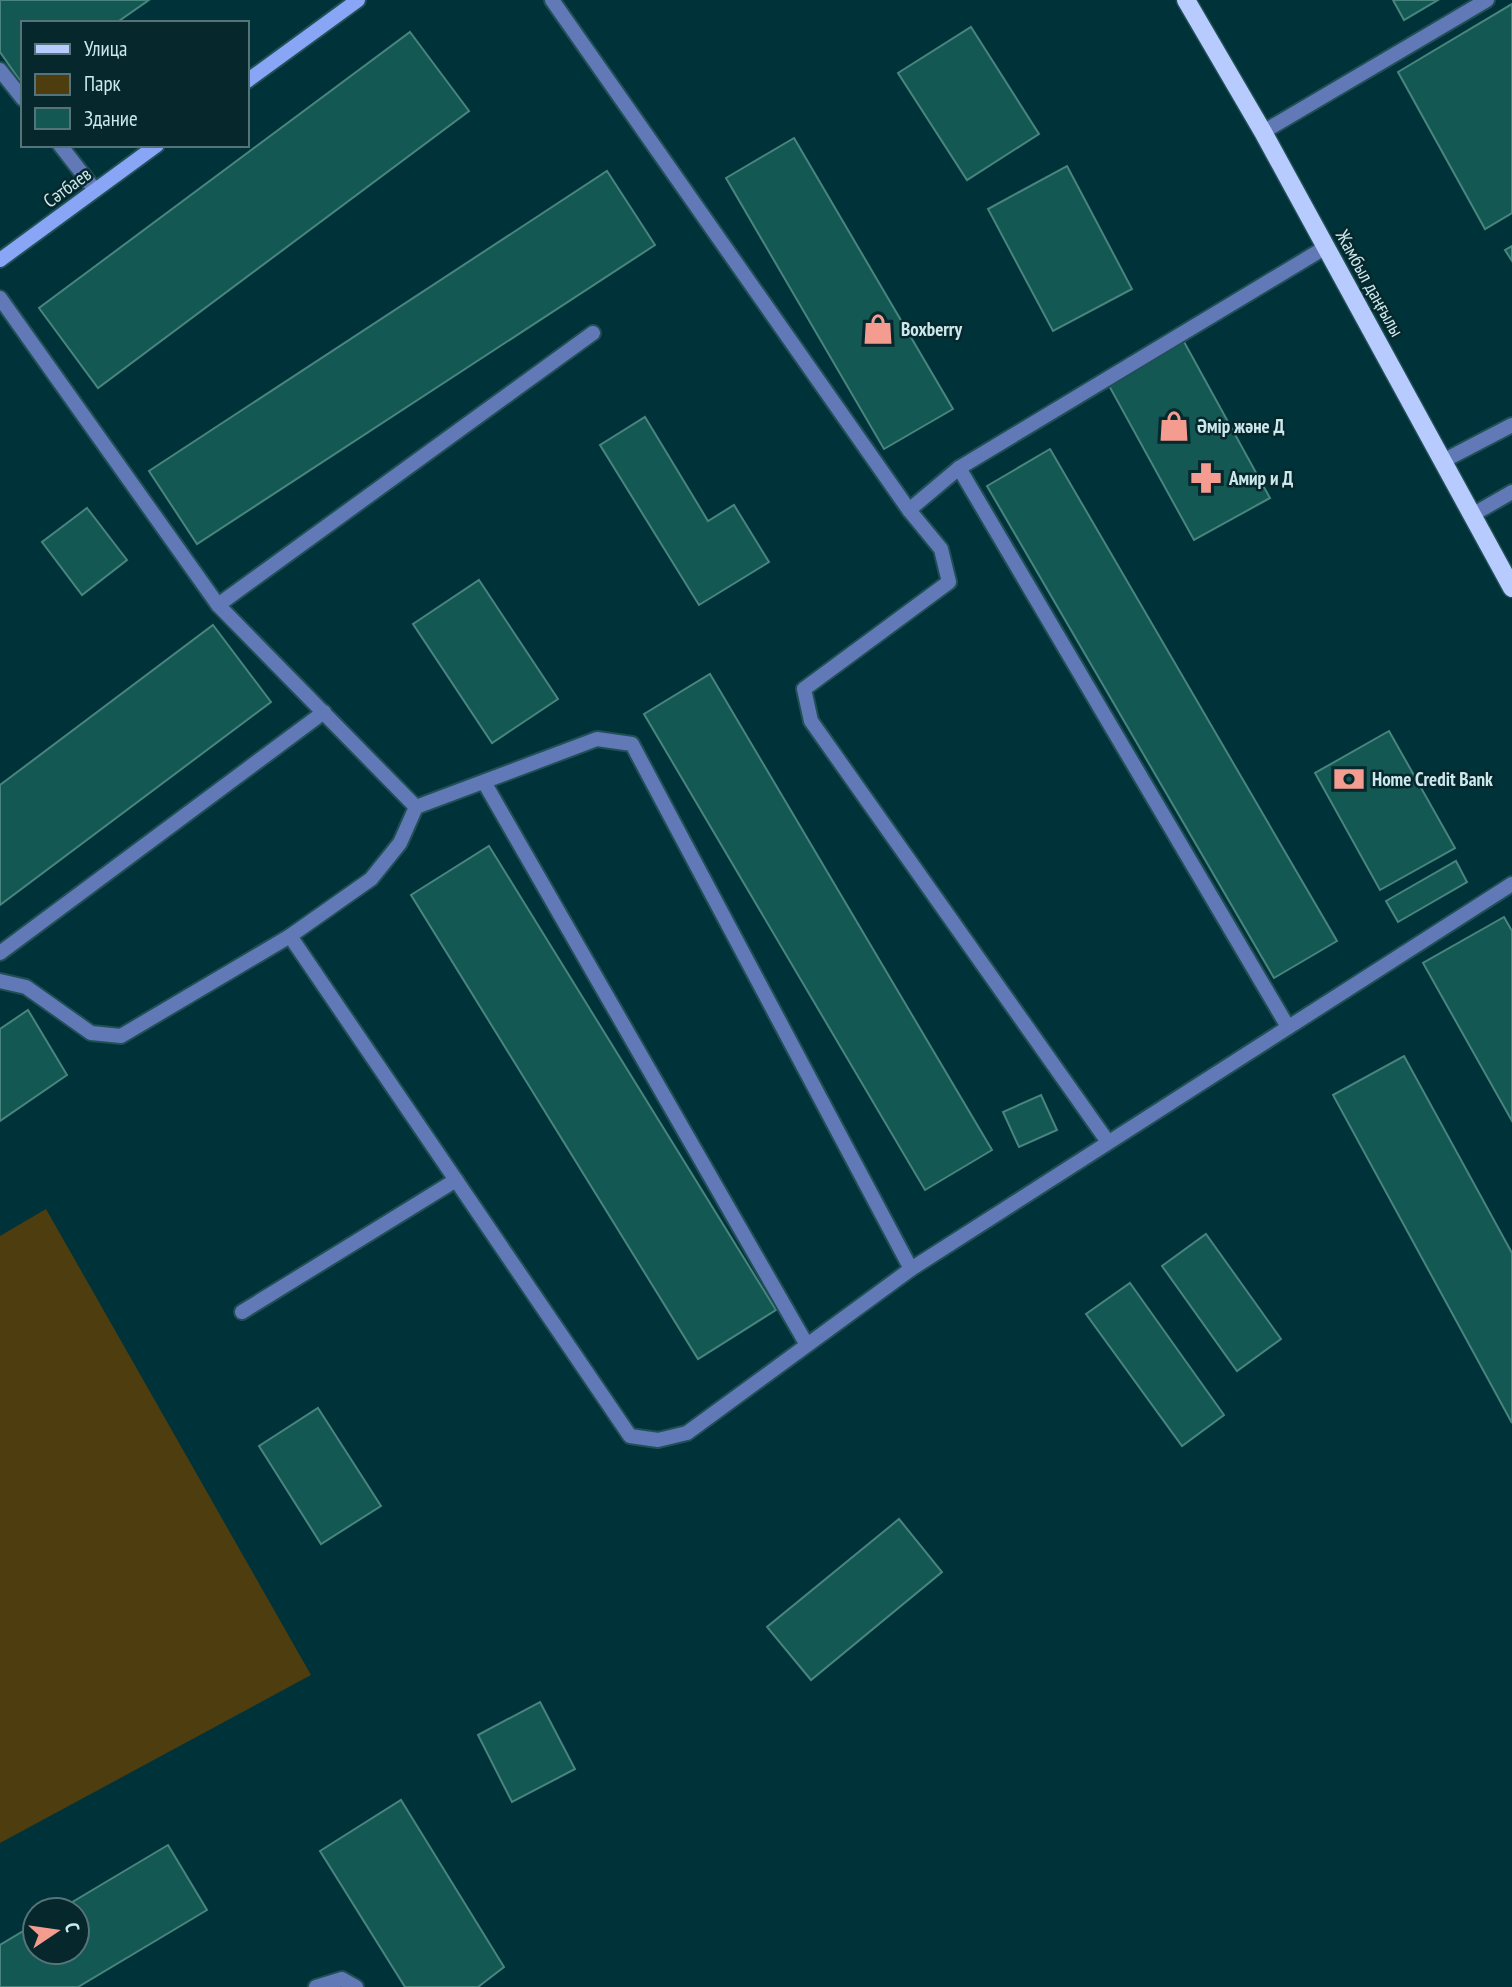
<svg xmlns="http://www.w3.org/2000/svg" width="1512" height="1987" font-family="'PT Sans Narrow',sans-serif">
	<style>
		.green { fill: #4e3d0e }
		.building { fill: #135853; stroke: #49857f; stroke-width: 2 }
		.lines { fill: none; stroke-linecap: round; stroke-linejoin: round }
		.lane-casing { stroke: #205056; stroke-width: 18 }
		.street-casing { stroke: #205056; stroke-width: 18 }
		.secondary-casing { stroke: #205056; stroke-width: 18 }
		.primary-casing { stroke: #205056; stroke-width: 21 }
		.lane { stroke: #6279b8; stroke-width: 14 }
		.street { stroke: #6279b8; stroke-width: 14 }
		.secondary { stroke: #88a5f6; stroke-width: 14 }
		.primary { stroke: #b7cbff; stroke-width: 18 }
		.labels { text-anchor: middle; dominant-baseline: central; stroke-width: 5; stroke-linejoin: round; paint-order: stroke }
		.street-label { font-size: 19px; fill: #cbe8ed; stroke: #06272c }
		.poi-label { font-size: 19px; font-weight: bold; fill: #cbe8ed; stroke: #06272c; text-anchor: start }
	</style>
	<rect width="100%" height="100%" fill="#003339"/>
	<path class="green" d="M 46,1209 L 311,1675 L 0,1843 L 0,1236 Z"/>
	<g class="building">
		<path d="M 0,0 L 149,0 L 116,23 L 23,23 L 23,85 L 0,52 Z"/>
		<path d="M 1393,0 L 1438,0 L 1404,20 Z"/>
		<path d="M 1512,4 L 1512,213 L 1485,229 L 1398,72 Z"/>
		<path d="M 971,27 L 1039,134 L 967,180 L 898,73 Z"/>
		<path d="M 410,32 L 469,111 L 98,388 L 39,308 Z"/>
		<path d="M 794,138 L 953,409 L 884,449 L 726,178 Z"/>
		<path d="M 1067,166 L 1132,289 L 1053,331 L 988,209 Z"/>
		<path d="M 607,171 L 655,245 L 197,544 L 149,471 Z"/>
		<path d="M 1512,246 L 1512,261 L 1505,250 Z"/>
		<path d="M 1183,340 L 1270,498 L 1194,540 L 1107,382 Z"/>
		<path d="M 645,417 L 708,521 L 734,505 L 769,562 L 699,605 L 600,445 Z"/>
		<path d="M 1050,449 L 1337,941 L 1274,978 L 987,486 Z"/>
		<path d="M 87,508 L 127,560 L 82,595 L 42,542 Z"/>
		<path d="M 479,580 L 558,699 L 492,743 L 413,624 Z"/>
		<path d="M 213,625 L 271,702 L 0,905 L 0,785 Z"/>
		<path d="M 710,674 L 992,1150 L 925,1190 L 644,714 Z"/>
		<path d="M 1389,731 L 1455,848 L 1380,890 L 1315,773 Z"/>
		<path d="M 489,846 L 776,1310 L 698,1359 L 411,895 Z"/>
		<path d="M 1456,861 L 1467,882 L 1398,922 L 1386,901 Z"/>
		<path d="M 1504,917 L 1512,931 L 1512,1121 L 1423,963 Z"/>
		<path d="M 28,1010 L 67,1075 L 0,1121 L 0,1029 Z"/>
		<path d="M 1404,1056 L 1512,1253 L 1512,1423 L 1333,1095 Z"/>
		<path d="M 1041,1095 L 1057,1130 L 1019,1147 L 1003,1112 Z"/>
		<path d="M 1206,1234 L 1281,1339 L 1237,1371 L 1162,1266 Z"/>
		<path d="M 1130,1283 L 1224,1415 L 1182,1446 L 1086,1314 Z"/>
		<path d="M 318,1408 L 381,1506 L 321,1544 L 259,1446 Z"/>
		<path d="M 899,1519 L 942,1572 L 811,1680 L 767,1627 Z"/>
		<path d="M 540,1702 L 575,1769 L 512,1802 L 478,1735 Z"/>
		<path d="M 401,1800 L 504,1967 L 478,1987 L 405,1987 L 320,1851 Z"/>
		<path d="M 168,1845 L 207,1910 L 78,1987 L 0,1987 L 0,1945 L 35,1924 L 35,1952 L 77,1952 L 77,1910 L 59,1910 Z"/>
	</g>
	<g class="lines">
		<defs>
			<g id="lane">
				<path d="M 0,70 L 23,99"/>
				<path d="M 1263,132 L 1487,0"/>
				<path d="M 60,145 L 95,190"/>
				<path d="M 0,298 L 218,605 L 416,807 L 400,843 L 371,879 L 290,936"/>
				<path d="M 1443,461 L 1512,425"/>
				<path d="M 1472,515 L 1512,492"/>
				<path d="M 218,605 L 593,333"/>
				<path d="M 484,782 L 807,1345"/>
				<path d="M 416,807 L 597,739 L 632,744 L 911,1269"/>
				<path d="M 0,953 L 324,712"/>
				<path d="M 0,981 L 26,987 L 91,1033 L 121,1036 L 290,936 L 630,1436 L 658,1440 L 687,1433 L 911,1269 L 1512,884"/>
				<path d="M 242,1312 L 456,1180"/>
				<path d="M 316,1987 L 342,1979 L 356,1987"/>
			</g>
			<g id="street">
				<path d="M 552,0 L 909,510"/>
				<path d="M 959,468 L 1288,1027"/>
				<path d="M 1108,1142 L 811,721 L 804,689 L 949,582 L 941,549 L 909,510 L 959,468 L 1326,247"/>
			</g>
			<g id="secondary">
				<path d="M 247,81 L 358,0"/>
				<path d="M 0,260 L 157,145"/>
			</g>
			<path id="primary" d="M 1186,0 L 1263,132 L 1512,588"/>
		</defs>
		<use href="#lane" class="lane-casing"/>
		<use href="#street" class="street-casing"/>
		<use href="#secondary" class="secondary-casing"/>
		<use href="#primary" class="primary-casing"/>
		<use href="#lane" class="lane"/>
		<use href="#street" class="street"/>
		<use href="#secondary" class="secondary"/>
		<use href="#primary" class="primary"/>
	</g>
	<defs>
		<symbol id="shop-bare" viewBox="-9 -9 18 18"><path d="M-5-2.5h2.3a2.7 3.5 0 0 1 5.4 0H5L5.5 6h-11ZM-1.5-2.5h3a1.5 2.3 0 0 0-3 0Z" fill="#f59c90" stroke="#06272c" stroke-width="2.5" paint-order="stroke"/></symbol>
		<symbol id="pharmacy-bare" viewBox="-9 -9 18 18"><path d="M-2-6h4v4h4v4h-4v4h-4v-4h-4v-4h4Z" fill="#f59c90" stroke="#06272c" stroke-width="2.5" paint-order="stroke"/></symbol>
		<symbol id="bank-bare" viewBox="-9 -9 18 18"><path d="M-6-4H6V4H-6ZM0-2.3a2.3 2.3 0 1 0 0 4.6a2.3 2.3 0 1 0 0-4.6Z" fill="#f59c90" stroke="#06272c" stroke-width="2.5" paint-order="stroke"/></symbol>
	</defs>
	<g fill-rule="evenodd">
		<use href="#shop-bare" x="856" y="307" width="44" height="44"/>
		<use href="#shop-bare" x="1152" y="404" width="44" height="44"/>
		<use href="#pharmacy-bare" x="1184" y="456" width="44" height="44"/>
		<use href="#bank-bare" x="1327" y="757" width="44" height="44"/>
	</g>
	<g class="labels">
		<g class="street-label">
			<text transform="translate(67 187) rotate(-36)">Сәтбаев</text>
			<text transform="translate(1370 283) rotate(61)">Жамбыл даңғылы</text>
		</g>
		<g class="poi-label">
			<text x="901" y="329">Boxberry</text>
			<text x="1197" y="426">Әмір және Д</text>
			<text x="1229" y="478">Амир и Д</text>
			<text x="1372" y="779">Home Credit Bank</text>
		</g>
	</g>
	<rect x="21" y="21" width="228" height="126" fill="#06272c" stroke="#557479" stroke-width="2"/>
	<rect x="35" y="44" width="35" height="10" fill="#b7cbff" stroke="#557479" stroke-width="2"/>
	<text x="84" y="56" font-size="21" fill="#cbe8ed">Улица</text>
	<rect x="35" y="74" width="35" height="21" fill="#4e3d0e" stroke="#557479" stroke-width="2"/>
	<text x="84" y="91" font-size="21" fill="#cbe8ed">Парк</text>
	<rect x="35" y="108" width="35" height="21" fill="#135853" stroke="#557479" stroke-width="2"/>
	<text x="84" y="126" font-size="21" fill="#cbe8ed">Здание</text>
	<g transform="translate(56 1931) rotate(77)"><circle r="33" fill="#06272c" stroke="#557479" stroke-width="2"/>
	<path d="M0-5L12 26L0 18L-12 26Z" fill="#f59c90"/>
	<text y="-10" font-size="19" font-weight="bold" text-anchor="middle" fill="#cbe8ed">С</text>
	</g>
</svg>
